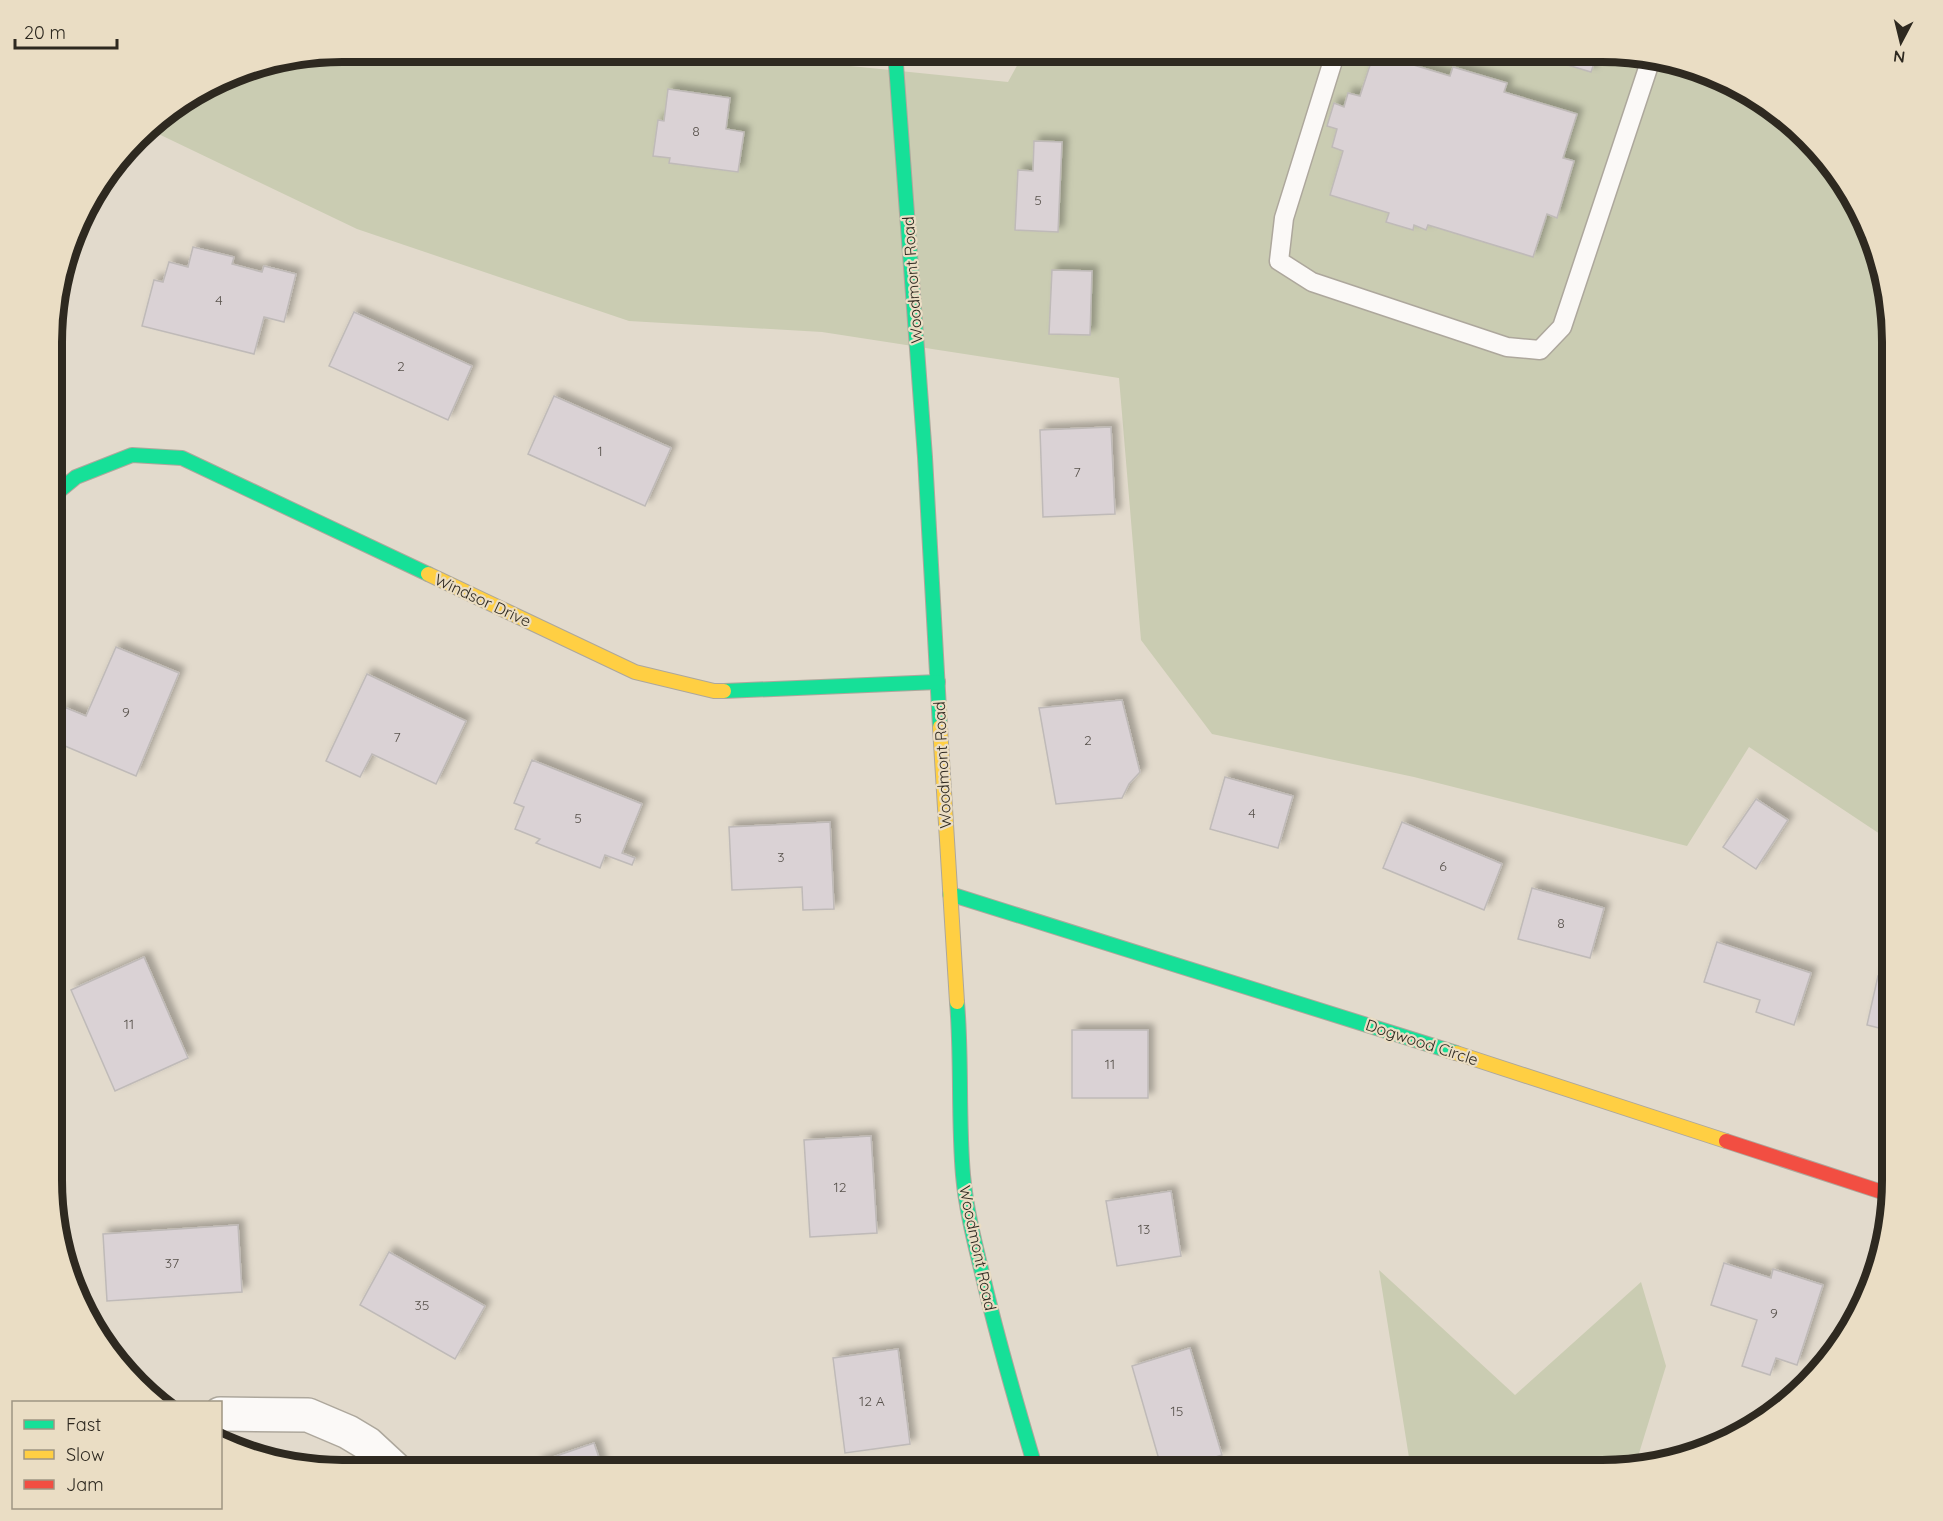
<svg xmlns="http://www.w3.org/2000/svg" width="1943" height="1521" font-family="Quicksand,sans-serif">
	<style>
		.green { fill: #caccb2 }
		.building { fill: #dad2d5; stroke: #bfbab8; stroke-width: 1.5; filter: url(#shadow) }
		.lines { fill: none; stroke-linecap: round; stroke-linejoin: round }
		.lane-casing { stroke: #ada79c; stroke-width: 21 }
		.street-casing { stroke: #ada79c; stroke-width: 36 }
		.fast-casing { stroke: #ada79c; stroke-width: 16 }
		.slow-casing { stroke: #ada79c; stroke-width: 16 }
		.jam-casing { stroke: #ada79c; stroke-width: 16 }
		.lane { stroke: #fbf9f7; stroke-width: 18 }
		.street { stroke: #fbf9f7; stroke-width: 33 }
		.fast { stroke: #16e098; stroke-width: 14 }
		.slow { stroke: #ffcf43; stroke-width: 14 }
		.jam { stroke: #f24e42; stroke-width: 14 }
		.labels { text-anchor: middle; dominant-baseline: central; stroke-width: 4.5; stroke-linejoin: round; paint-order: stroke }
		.number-label { font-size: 14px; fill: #59534d }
		.street-label { font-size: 16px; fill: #2e2920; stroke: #eaddc4 }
		.rim { fill: none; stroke: #2e2920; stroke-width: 8 }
	</style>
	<defs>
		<filter id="shadow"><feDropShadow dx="5.5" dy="-5.5" stdDeviation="3" flood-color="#0004"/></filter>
	</defs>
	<rect width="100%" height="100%" fill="#e2dacc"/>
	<g class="green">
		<path d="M 341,51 L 703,51 L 1008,82 L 1025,51 L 1621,52 L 1713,73 L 1793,123 L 1862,213 L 1892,341 L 1892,842 L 1749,747 L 1687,846 L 1414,777 L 1212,734 L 1141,640 L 1119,378 L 822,332 L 629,321 L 357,229 L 146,128 L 150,123 L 248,67 Z"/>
		<path d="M 1379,1270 L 1515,1395 L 1641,1282 L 1666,1366 L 1636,1463 L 1602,1470 L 1411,1470 Z"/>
	</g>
	<g class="building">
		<path d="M 1493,52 L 1518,52 L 1516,59 Z"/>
		<path d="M 1524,52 L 1598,52 L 1591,72 Z"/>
		<path d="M 1374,53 L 1450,76 L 1453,67 L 1507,83 L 1504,92 L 1577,114 L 1563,158 L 1574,161 L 1557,218 L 1547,214 L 1533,257 L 1428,225 L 1426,230 L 1414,225 L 1413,230 L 1386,222 L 1389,213 L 1330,195 L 1343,151 L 1332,147 L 1337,129 L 1327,126 L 1334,103 L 1344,107 L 1348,93 L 1360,96 Z"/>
		<path d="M 668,89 L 730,98 L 726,129 L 744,132 L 738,172 L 669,163 L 670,158 L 653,156 L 658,120 L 664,121 Z"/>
		<path d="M 1034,141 L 1062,142 L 1058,232 L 1015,230 L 1018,170 L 1033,171 Z"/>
		<path d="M 193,247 L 234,257 L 232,264 L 262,272 L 264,266 L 296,274 L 284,322 L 264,317 L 254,354 L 142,326 L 154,280 L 163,282 L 169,262 L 188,267 Z"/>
		<path d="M 1052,270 L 1092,271 L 1090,335 L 1049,334 Z"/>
		<path d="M 354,312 L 472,366 L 448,420 L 329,366 Z"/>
		<path d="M 554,396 L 671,448 L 645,506 L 528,454 Z"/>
		<path d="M 1111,427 L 1115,514 L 1043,517 L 1040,430 Z"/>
		<path d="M 116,647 L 179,673 L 136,776 L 53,741 L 53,733 L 64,707 L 86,716 Z"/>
		<path d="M 367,674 L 466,721 L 436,784 L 372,754 L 360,777 L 326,761 Z"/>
		<path d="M 1122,700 L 1140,772 L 1129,784 L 1122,798 L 1056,804 L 1039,708 Z"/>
		<path d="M 532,760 L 642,804 L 622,853 L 635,858 L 632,865 L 605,855 L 600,868 L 536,843 L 540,839 L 515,829 L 524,807 L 514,803 Z"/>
		<path d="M 1225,777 L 1293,796 L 1278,848 L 1210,829 Z"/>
		<path d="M 1756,799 L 1788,820 L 1756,869 L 1723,847 Z"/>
		<path d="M 830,822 L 834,909 L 803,910 L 802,887 L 732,890 L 729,827 Z"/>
		<path d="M 1402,822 L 1502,864 L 1484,910 L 1383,868 Z"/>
		<path d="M 1532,888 L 1604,908 L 1590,958 L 1518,939 Z"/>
		<path d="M 1717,942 L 1811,973 L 1794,1025 L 1756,1012 L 1760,1000 L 1704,982 Z"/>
		<path d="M 144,957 L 188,1058 L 115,1091 L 71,990 Z"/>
		<path d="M 1878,976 L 1892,979 L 1891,1031 L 1867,1025 Z"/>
		<rect x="1072" y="1030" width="76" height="68"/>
		<path d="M 871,1136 L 877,1233 L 810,1237 L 804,1140 Z"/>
		<path d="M 1171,1191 L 1181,1256 L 1117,1266 L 1106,1201 Z"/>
		<path d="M 238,1225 L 242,1292 L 107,1301 L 103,1234 Z"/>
		<path d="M 389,1252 L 485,1306 L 455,1359 L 360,1305 Z"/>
		<path d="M 1724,1263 L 1771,1278 L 1773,1269 L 1823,1285 L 1797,1365 L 1776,1358 L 1770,1375 L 1742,1366 L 1757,1320 L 1711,1305 Z"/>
		<path d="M 1190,1348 L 1222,1455 L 1173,1470 L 1162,1470 L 1132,1366 Z"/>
		<path d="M 898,1349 L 910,1444 L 845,1453 L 833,1358 Z"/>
		<path d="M 594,1443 L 603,1470 L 539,1469 L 536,1463 Z"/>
	</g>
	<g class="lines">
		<defs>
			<path id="lane" d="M 1336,51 L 1284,218 L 1279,261 L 1312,282 L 1507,347 L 1540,350 L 1562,327 L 1651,59"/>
			<path id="street" d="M 220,1414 L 308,1415 L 348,1432 L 368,1444 L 395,1469"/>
			<g id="fast">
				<path d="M 895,51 L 925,457 L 940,727"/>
				<path d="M 53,496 L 76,477 L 132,455 L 182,458 L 428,574"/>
				<path d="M 724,691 L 938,682"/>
				<path d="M 950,894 L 1456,1053"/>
				<path d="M 957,1002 C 962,1060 958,1117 963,1175 C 966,1209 975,1244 983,1277 C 998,1342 1017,1406 1036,1470"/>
			</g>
			<g id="slow">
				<path d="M 428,574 L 635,672 L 714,691 L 724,691"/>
				<path d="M 940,727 L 957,1002"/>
				<path d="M 1456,1053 L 1726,1141"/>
			</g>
			<path id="jam" d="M 1726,1141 L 1882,1192 L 1891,1198"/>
		</defs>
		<use href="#lane" class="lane-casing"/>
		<use href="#street" class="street-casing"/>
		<use href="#fast" class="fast-casing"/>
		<use href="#slow" class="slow-casing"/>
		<use href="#jam" class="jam-casing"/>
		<use href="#lane" class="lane"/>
		<use href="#street" class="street"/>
		<use href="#fast" class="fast"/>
		<use href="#slow" class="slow"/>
		<use href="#jam" class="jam"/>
	</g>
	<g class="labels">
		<g class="number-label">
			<text x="696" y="131">8</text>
			<text x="1038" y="200">5</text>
			<text x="219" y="300">4</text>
			<text x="401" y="366">2</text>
			<text x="600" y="451">1</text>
			<text x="1077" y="472">7</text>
			<text x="126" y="712">9</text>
			<text x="397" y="737">7</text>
			<text x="1088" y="740">2</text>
			<text x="1252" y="813">4</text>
			<text x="578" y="818">5</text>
			<text x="781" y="857">3</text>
			<text x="1443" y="866">6</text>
			<text x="1561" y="923">8</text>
			<text x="129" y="1024">11</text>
			<text x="1110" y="1064">11</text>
			<text x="840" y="1187">12</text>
			<text x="1144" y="1229">13</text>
			<text x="172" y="1263">37</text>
			<text x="422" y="1305">35</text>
			<text x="1774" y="1313">9</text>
			<text x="872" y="1401">12 A</text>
			<text x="1177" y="1411">15</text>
		</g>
		<g class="street-label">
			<text transform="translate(912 280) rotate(-94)">Woodmont Road</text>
			<text transform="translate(483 600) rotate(25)">Windsor Drive</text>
			<text transform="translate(942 765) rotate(-93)">Woodmont Road</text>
			<text transform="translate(1422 1042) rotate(18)">Dogwood Circle</text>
			<text transform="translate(978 1248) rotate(78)">Woodmont Road</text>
		</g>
	</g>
	<path d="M0 0H1943V1521H0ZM342 62H1602A280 280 0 0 1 1882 342V1180A280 280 0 0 1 1602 1460H342A280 280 0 0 1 62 1180V342A280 280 0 0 1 342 62Z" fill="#eaddc4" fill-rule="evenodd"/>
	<path class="rim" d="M342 62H1602A280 280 0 0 1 1882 342V1180A280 280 0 0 1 1602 1460H342A280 280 0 0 1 62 1180V342A280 280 0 0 1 342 62Z"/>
	<rect x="12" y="1401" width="210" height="108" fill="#eaddc4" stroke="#9f9582" stroke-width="1.5"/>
	<rect x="24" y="1420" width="30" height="9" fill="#16e098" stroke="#9f9582" stroke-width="1.5"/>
	<text x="66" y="1431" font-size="18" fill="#2e2920">Fast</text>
	<rect x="24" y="1450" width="30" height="9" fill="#ffcf43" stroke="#9f9582" stroke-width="1.5"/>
	<text x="66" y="1461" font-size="18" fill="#2e2920">Slow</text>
	<rect x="24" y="1480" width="30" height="9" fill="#f24e42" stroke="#9f9582" stroke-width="1.5"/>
	<text x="66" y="1491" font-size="18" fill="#2e2920">Jam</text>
	<g transform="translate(1901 42) rotate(187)" stroke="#eaddc4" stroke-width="4.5" paint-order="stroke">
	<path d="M0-4.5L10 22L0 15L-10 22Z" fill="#2e2920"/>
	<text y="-9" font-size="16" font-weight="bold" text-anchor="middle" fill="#2e2920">N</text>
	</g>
	<path d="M15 39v9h102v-9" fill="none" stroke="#2e2920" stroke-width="3"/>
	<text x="24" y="39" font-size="18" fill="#2e2920" stroke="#eaddc4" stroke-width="4.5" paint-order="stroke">20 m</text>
</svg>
